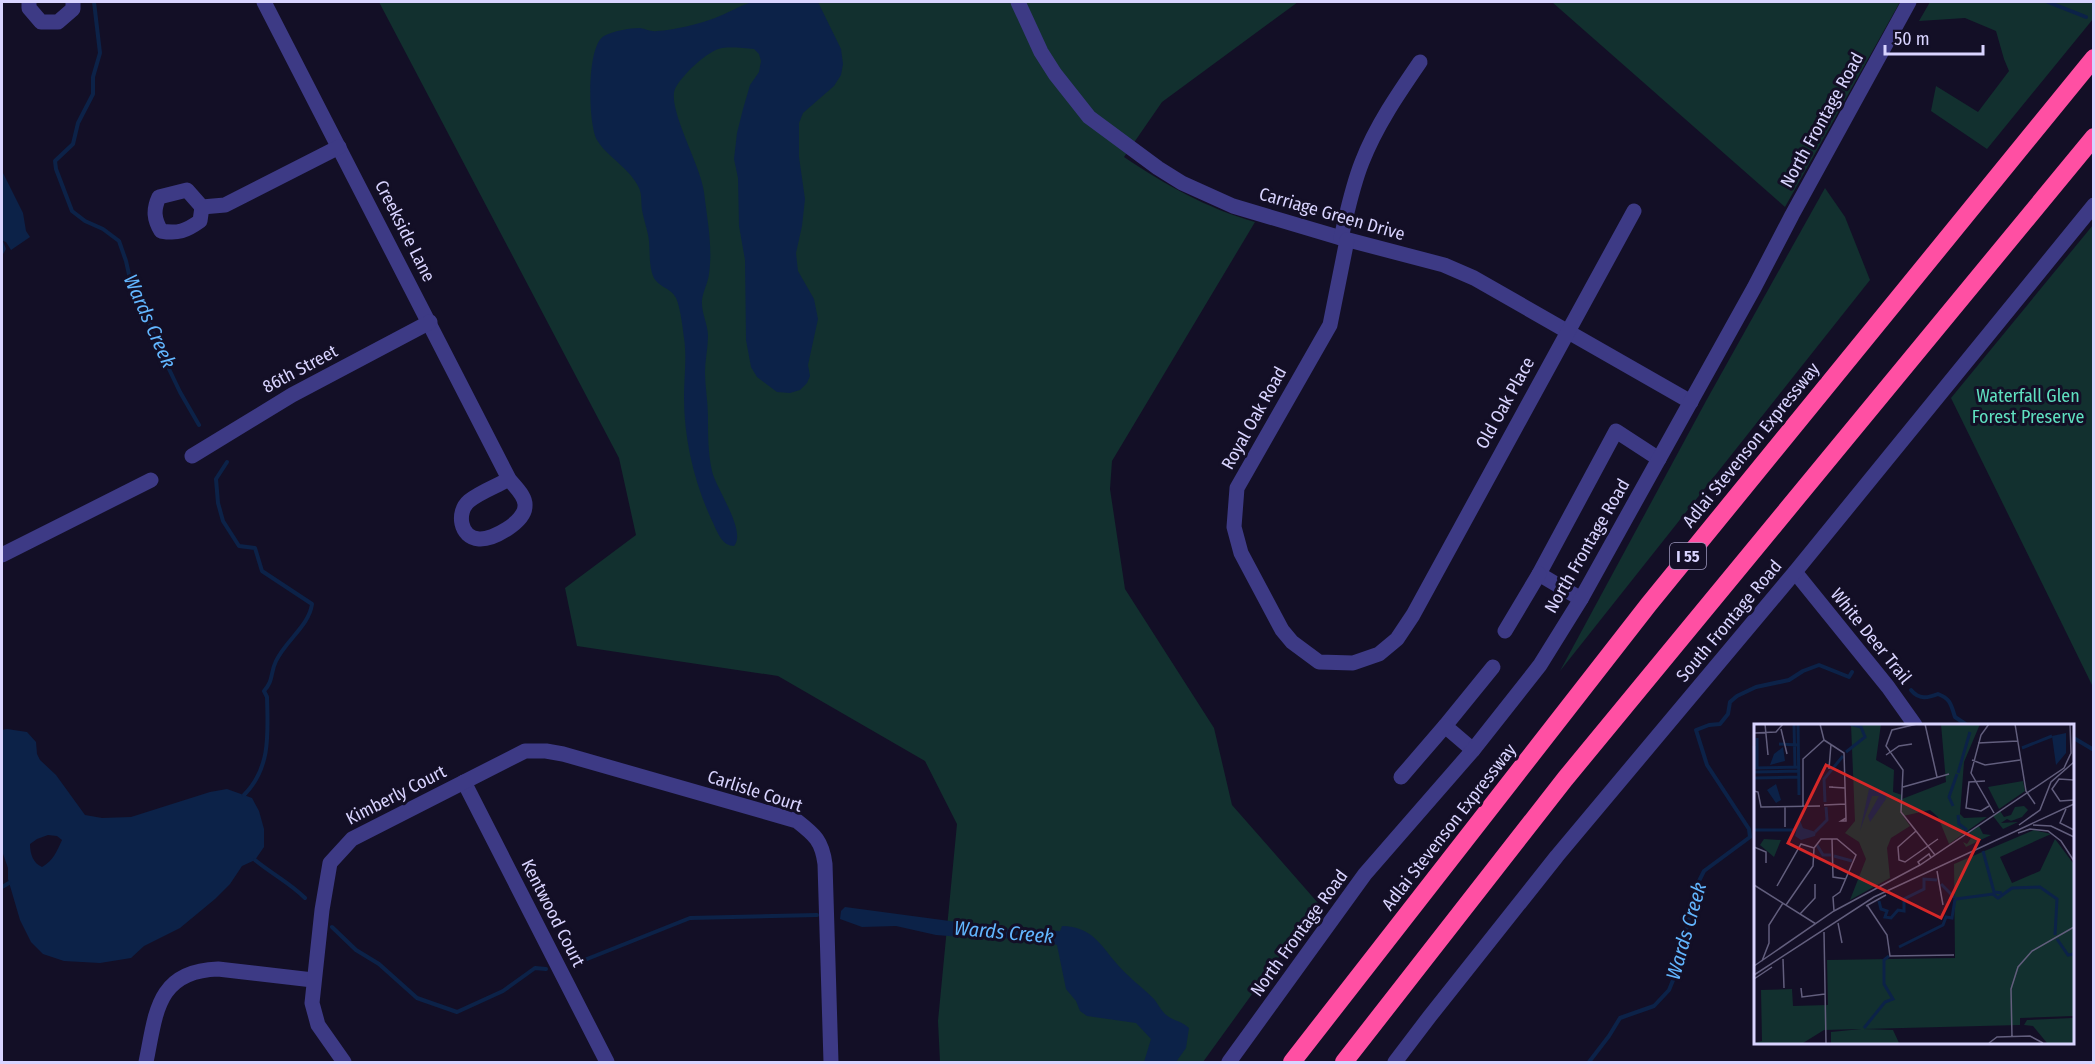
<svg xmlns="http://www.w3.org/2000/svg" width="2095" height="1064" font-family="'Fira Sans Condensed',sans-serif">
	<style>
		.green { fill: #12302f }
		.water { fill: #0c2248; fill-rule: evenodd }
		.lines { fill: none; stroke-linecap: round; stroke-linejoin: round }
		.stream { stroke: #0c2248; stroke-width: 4 }
		.minor { stroke: #3d3a85; stroke-width: 15 }
		.highway { stroke: #ff4fa3; stroke-width: 18 }
		.labels { text-anchor: middle; dominant-baseline: central; stroke-width: 6; stroke-linejoin: round; paint-order: stroke }
		.shield { fill: #130f26; stroke: #9e99be; stroke-width: 1.5 }
		.shield-label { font-size: 16px; font-weight: bold; fill: #d9d4ff }
		.street-label { font-size: 18px; fill: #d9d4ff; stroke: #130f26 }
		.park-label { font-size: 18px; fill: #5fe0c0; stroke: #130f26 }
		.water-label { font-size: 20px; font-style: italic; fill: #62b6ff; stroke: #130f26 }
		.inset-river { fill: none; stroke: #0c2248; stroke-width: 3 }
		.inset-road { fill: none; stroke: #625e7d; stroke-width: 1.5 }
		.view { fill: #d62828; fill-opacity: 0.15; stroke: #d62828; stroke-width: 3 }
		.inset-edge { fill: none; stroke: #d9d4ff; stroke-width: 3 }
	</style>
	<rect width="100%" height="100%" fill="#130f26"/>
	<g class="green">
		<path d="M 379,2 L 1298,2 L 1162,102 L 1124,157 C 1166,185 1206,208 1255,222 L 1112,461 L 1110,489 L 1125,589 L 1214,728 L 1232,805 L 1318,903 L 1203,1062 L 940,1062 L 938,1021 L 957,824 L 925,761 L 778,676 L 577,646 L 565,588 L 636,535 L 619,458 Z"/>
		<path d="M 1552,2 L 1900,2 L 1785,207 Z"/>
		<path d="M 1930,2 L 2093,2 L 2093,19 L 1987,149 L 1931,111 L 1936,86 L 1978,112 L 2009,71 L 2004,59 L 1996,31 L 1965,18 L 1919,21 Z"/>
		<path d="M 1825,188 L 1845,217 L 1870,280 L 1560,671 L 1706,401 Z"/>
		<path d="M 2093,225 L 2093,687 L 1951,398 Z"/>
	</g>
	<g class="water">
		<path d="M 752,2 L 818,2 L 841,49 L 843,64 L 841,75 L 834,86 L 803,113 L 799,123 L 799,157 L 805,199 L 802,226 L 796,253 L 798,271 L 814,299 L 818,319 L 808,365 L 810,376 L 807,383 L 800,390 L 790,393 L 777,392 L 757,377 L 751,367 L 746,340 L 745,260 L 739,226 L 738,178 L 734,159 L 737,133 L 743,109 L 750,85 L 759,72 L 761,61 L 759,54 L 754,49 C 744,48 732,47 722,48 C 708,50 681,76 675,89 C 667,108 701,166 704,192 C 707,218 713,247 709,274 C 708,283 703,291 702,300 C 701,313 708,324 708,336 C 708,348 705,360 705,372 C 705,387 708,402 708,417 C 708,435 708,453 712,471 C 716,489 747,531 734,546 C 723,546 718,534 714,525 C 695,486 684,441 684,397 C 684,377 687,358 684,338 C 683,329 680,306 676,298 C 670,286 656,288 652,273 C 649,262 650,252 649,241 C 648,231 644,221 642,210 C 641,203 642,194 639,188 C 630,168 608,158 597,140 C 588,124 586,46 604,36 C 613,31 629,28 640,28 C 646,29 651,32 657,31 C 674,30 699,24 715,18 C 728,13 739,6 752,2 Z"/>
		<path d="M 2,171 L 23,213 L 26,231 L 30,237 L 11,250 L 6,242 L 3,241 L 6,249 L 2,256 Z"/>
		<path d="M 7,729 L 27,732 L 36,742 L 37,754 L 40,760 L 56,775 L 85,815 L 102,818 L 131,817 L 210,792 L 227,789 L 252,798 L 259,811 L 264,829 L 264,847 L 255,860 L 242,866 L 230,884 L 215,899 L 180,928 L 144,946 L 131,958 L 100,963 L 64,961 L 43,954 L 31,942 L 20,920 L 8,879 L 8,868 L 2,851 L 2,730 ZM 48,835 L 57,836 L 62,840 C 57,851 53,861 42,867 C 33,863 30,854 30,844 L 37,839 Z"/>
		<path d="M 845,907 L 1017,930 C 1031,928 1045,931 1060,931 L 1062,926 C 1092,927 1099,943 1117,964 C 1128,977 1142,987 1154,999 C 1158,1004 1161,1010 1165,1014 C 1173,1021 1182,1021 1189,1028 L 1186,1048 L 1176,1062 L 1144,1062 L 1151,1039 L 1136,1023 L 1087,1016 L 1080,1011 L 1076,1001 L 1066,989 L 1057,945 L 1047,942 L 991,937 L 975,938 L 936,935 L 896,926 L 862,927 L 840,919 L 841,911 Z"/>
	</g>
	<g class="lines">
		<g class="stream">
			<path d="M 94,2 L 100,53 L 93,77 L 93,94 L 78,123 L 73,144 L 55,161 L 56,169 L 72,211 L 85,221 L 103,229 L 119,241 L 126,261 L 132,288 L 144,308 L 158,346 L 180,392 L 199,425"/>
			<path d="M 2048,2 L 2086,17"/>
			<path d="M 227,462 L 216,479 L 218,503 L 223,521 L 239,546 L 255,548 L 262,571 L 312,604 C 309,626 286,640 276,661 C 270,673 274,680 264,691 L 267,697 C 268,733 271,768 244,795"/>
			<path d="M 1911,690 C 1919,700 1928,698 1938,694 C 1951,699 1951,705 1955,717 L 1967,725"/>
			<path d="M 2072,737 L 2094,750"/>
			<path d="M 255,860 C 272,874 290,883 305,898"/>
			<path d="M 2,887 L 9,883"/>
			<path d="M 332,927 L 356,950 L 379,964 L 417,998 L 457,1012 L 503,991 L 535,968 L 546,969"/>
			<path d="M 572,965 L 690,918 L 817,915"/>
			<path d="M 1589,1062 L 1609,1036 L 1620,1018 L 1654,1006 L 1669,990 L 1678,968 L 1695,889 L 1704,871 L 1750,837 L 1749,829 L 1707,765 L 1696,730 L 1709,725 L 1720,724 L 1728,714 L 1730,702 L 1737,696 L 1756,687 L 1789,680 L 1803,671 L 1819,665 L 1849,677 L 1852,672"/>
		</g>
		<g class="minor">
			<path d="M 29,2 L 29,8 L 41,22 L 58,22 L 73,9 L 73,2"/>
			<path d="M 264,2 L 509,479 C 515,487 526,496 525,506 C 525,522 493,540 479,539 C 460,538 456,512 469,501 C 480,492 497,486 509,479"/>
			<path d="M 1018,2 L 1041,52 L 1055,74 L 1089,117 L 1158,168 L 1182,183 L 1233,206 L 1341,238 L 1444,265 L 1474,278 L 1691,402"/>
			<path d="M 202,207 L 200,221 C 186,231 178,234 161,231 C 154,219 153,210 159,197 L 187,190 L 202,207 L 225,205 L 339,147"/>
			<path d="M 1341,238 C 1347,213 1352,187 1362,162 C 1376,126 1398,94 1420,62"/>
			<path d="M 1347,240 L 1330,325 L 1237,488 L 1234,527 L 1241,553 L 1282,630 L 1292,642 L 1319,662 L 1353,663 L 1379,654 L 1397,639 L 1413,615 L 1634,211"/>
			<path d="M 192,456 L 292,395 L 430,322"/>
			<path d="M 2,555 L 151,480"/>
			<path d="M 1795,572 L 1888,687 L 1915,725"/>
			<path d="M 1581,599 L 1539,574 L 1616,431 L 1659,459"/>
			<path d="M 1505,631 L 1539,574"/>
			<path d="M 1473,750 L 1445,726 L 1493,667"/>
			<path d="M 1401,777 L 1445,726"/>
			<path d="M 464,782 L 607,1062"/>
			<path d="M 146,1062 C 156,1014 156,971 218,969 L 313,980"/>
			<path d="M 344,1062 L 318,1025 L 312,1003 L 322,910 L 330,863 L 352,839 L 525,751 L 546,751 L 563,754 L 797,821 C 815,835 822,841 825,864 L 831,1062"/>
			<path d="M 1229,1062 L 1365,874 L 1473,750 L 1540,665 L 1581,599 L 1754,288 L 1792,215 L 1909,2"/>
			<path d="M 1395,1062 L 1430,1016 L 1557,856 L 1795,572 L 2094,205"/>
		</g>
		<g class="highway">
			<path d="M 1292,1062 L 1649,604 L 2094,58"/>
			<path d="M 1344,1062 L 1565,779 L 2094,137"/>
		</g>
	</g>
	<g class="labels">
		<rect class="shield" x="1670" y="543" width="36" height="26" rx="4.5"/>
		<g class="shield-label">
			<text x="1688" y="556">I 55</text>
		</g>
		<g class="street-label">
			<text transform="translate(1822 120) rotate(-61)">North Frontage Road</text>
			<text transform="translate(1332 214) rotate(16)">Carriage Green Drive</text>
			<text transform="translate(405 231) rotate(63)">Creekside Lane</text>
			<text transform="translate(300 369) rotate(-28)">86th Street</text>
			<text transform="translate(1505 403) rotate(-61)">Old Oak Place</text>
			<text transform="translate(1254 418) rotate(-61)">Royal Oak Road</text>
			<text transform="translate(1751 445) rotate(-51)">Adlai Stevenson Expressway</text>
			<text transform="translate(1587 546) rotate(-60)">North Frontage Road</text>
			<text transform="translate(1729 621) rotate(-50)">South Frontage Road</text>
			<text transform="translate(1871 636) rotate(51)">White Deer Trail</text>
			<text transform="translate(755 791) rotate(18)">Carlisle Court</text>
			<text transform="translate(396 795) rotate(-27)">Kimberly Court</text>
			<text transform="translate(1449 827) rotate(-52)">Adlai Stevenson Expressway</text>
			<text transform="translate(553 913) rotate(63)">Kentwood Court</text>
			<text transform="translate(1299 933) rotate(-54)">North Frontage Road</text>
		</g>
		<g class="park-label">
			<text x="2028" y="396">Waterfall Glen<tspan x="2028" dy="21">Forest Preserve</tspan></text>
		</g>
		<g class="water-label">
			<text transform="translate(150 321) rotate(66)">Wards Creek</text>
			<text transform="translate(1686 931) rotate(-74)">Wards Creek</text>
			<text transform="translate(1004 932) rotate(5)">Wards Creek</text>
		</g>
	</g>
	<g transform="translate(1754 724)">
		<rect width="320" height="320" fill="#130f26"/>
		<path d="M 97,0 L 127,0 L 122,36 L 140,46 L 139,68 L 148,71 L 148,75 L 192,58 L 187,0 L 226,0 L 210,38 L 206,90 L 210,94 L 233,93 L 195,120 L 184,93 L 176,86 L 149,92 L 156,102 L 137,114 L 133,124 L 136,154 L 96,176 L 112,135 L 105,118 L 91,109 L 101,97 ZM 269,57 L 271,67 L 245,85 L 234,63 ZM 270,82 L 274,86 L 268,93 L 257,97 L 253,95 L 247,99 L 264,98 L 249,105 L 239,92 L 246,87 L 250,93 L 257,91 L 261,83 ZM 225,102 L 229,110 L 237,111 L 212,123 L 209,118 L 213,120 L 217,114 L 212,111 ZM 280,106 L 297,110 L 246,133 L 258,159 L 286,147 L 301,115 L 319,139 L 319,292 L 266,294 L 266,301 L 109,305 L 139,306 L 145,319 L 77,319 L 77,308 L 107,305 L 70,306 L 49,319 L 0,319 L 8,317 L 7,266 L 38,265 L 39,282 L 74,281 L 73,236 L 201,234 L 200,140 ZM 10,115 L 27,116 L 20,133 L 6,121 ZM 319,294 L 319,319 L 293,319 L 279,302 L 270,301 L 273,296 Z" fill="#12302f"/>
		<path d="M 312,9 L 312,29 L 302,41 L 298,12 ZM 29,23 L 31,37 L 16,41 L 20,30 ZM 22,60 L 27,76 L 22,79 L 13,66 ZM 115,65 L 132,68 L 132,75 L 116,98 L 114,92 L 125,72 L 118,72 L 106,107 ZM 45,94 L 49,104 L 62,108 L 61,112 L 47,116 L 41,112 Z" fill="#0c2248"/>
		<path class="inset-river" d="M 40,0 L 41,43M 44,0 L 45,71M 3,14 L 3,44M 25,20 L 44,21M 0,22 L 1,44M 268,24 L 298,12M 92,28 L 111,13 L 107,3 L 96,0M 0,44 L 45,43M 0,48 L 45,47M 204,49 L 216,8M 0,54 L 45,53M 71,78 L 70,55 L 89,32M 199,82 L 195,73 L 203,50M 204,91 L 205,100 L 213,106M 0,106 L 41,106M 61,108 L 73,96 L 72,83M 63,121 L 69,131 L 77,131M 229,127 L 240,168 L 248,169M 80,132 L 98,137M 187,160 L 201,174M 202,175 L 239,170 L 244,174 L 258,164 L 286,163 L 303,175 L 301,211M 125,177 L 127,185 L 133,187 L 131,193 L 137,194 L 144,186 L 150,187 L 150,175 L 170,165 L 170,155 L 183,156M 303,215 L 314,231 L 320,230M 145,223 L 189,201 L 192,193 L 198,194 L 201,175M 110,304 L 131,278 L 139,275 L 130,260 L 130,236 L 135,232"/>
		<path class="inset-road" d="M 11,0 L 14,31M 163,0 L 138,6 L 132,22 L 149,46 L 147,88 L 181,131M 171,0 L 183,53M 235,0 L 227,11 L 217,49 L 240,89M 261,0 L 272,67 L 281,80M 27,5 L 33,30M 0,9 L 22,8 L 29,0M 70,16 L 90,29 L 92,94 L 87,97 L 92,97 L 92,94M 224,19 L 264,17M 132,31 L 145,22 L 158,20M 218,36 L 231,41 L 266,36M 75,40 L 75,45 L 77,20M 320,56 L 305,55 L 298,65 L 306,77 L 320,76M 231,57 L 215,58 L 212,84 L 227,87 L 235,82M 79,63 L 75,63 L 91,64M 149,63 L 195,50M 0,67 L 4,68 L 7,83 L 66,82M 70,81 L 92,80M 31,82 L 31,103M 49,82 L 49,35 L 70,16 L 66,0M 312,85 L 306,99 L 320,106M 265,101 L 286,86 L 297,58 L 320,38M 279,101 L 297,102 L 320,113M 162,107 L 144,123 L 145,136 L 151,138 L 184,115M 264,109 L 276,105 L 294,107 L 307,117 L 320,137M 78,115 L 79,153 L 92,155M 0,123 L 12,128 L 12,139M 60,124 L 67,115 L 83,115 L 102,131 L 86,168 L 79,173 L 80,187M 166,141 L 164,138 L 175,130 L 177,134M 183,147 L 189,181M 0,161 L 62,200M 23,162 L 47,120 L 60,124M 32,181 L 59,142 L 60,124M 113,181 L 133,211 L 136,232 L 200,231M 112,182 L 132,171M 46,190 L 61,174 L 61,160M 84,199 L 88,219M 70,208 L 72,319M 29,235 L 30,264M 8,237 L 15,219 L 15,201 L 29,179M 0,242 L 80,187 L 166,141 L 310,44 L 317,29 L 316,0M 0,251 L 120,173 L 320,80M 0,255 L 18,243M 0,262 L 0,282M 47,264 L 48,273 L 71,270M 258,313 L 257,265 L 264,243 L 278,227 L 320,203M 235,319 L 243,313 L 276,312 L 289,319"/>
		<path class="view" d="M 72,41 L 225,116 L 187,194 L 34,119 Z"/>
		<rect width="320" height="320" class="inset-edge"/>
	</g>
	<rect width="2095" height="1064" fill="none" stroke="#d9d4ff" stroke-width="6"/>
	<path d="M1885 45v9h98v-9" fill="none" stroke="#d9d4ff" stroke-width="3"/>
	<text x="1894" y="45" font-size="18" fill="#d9d4ff" stroke="#130f26" stroke-width="4.5" paint-order="stroke">50 m</text>
</svg>
